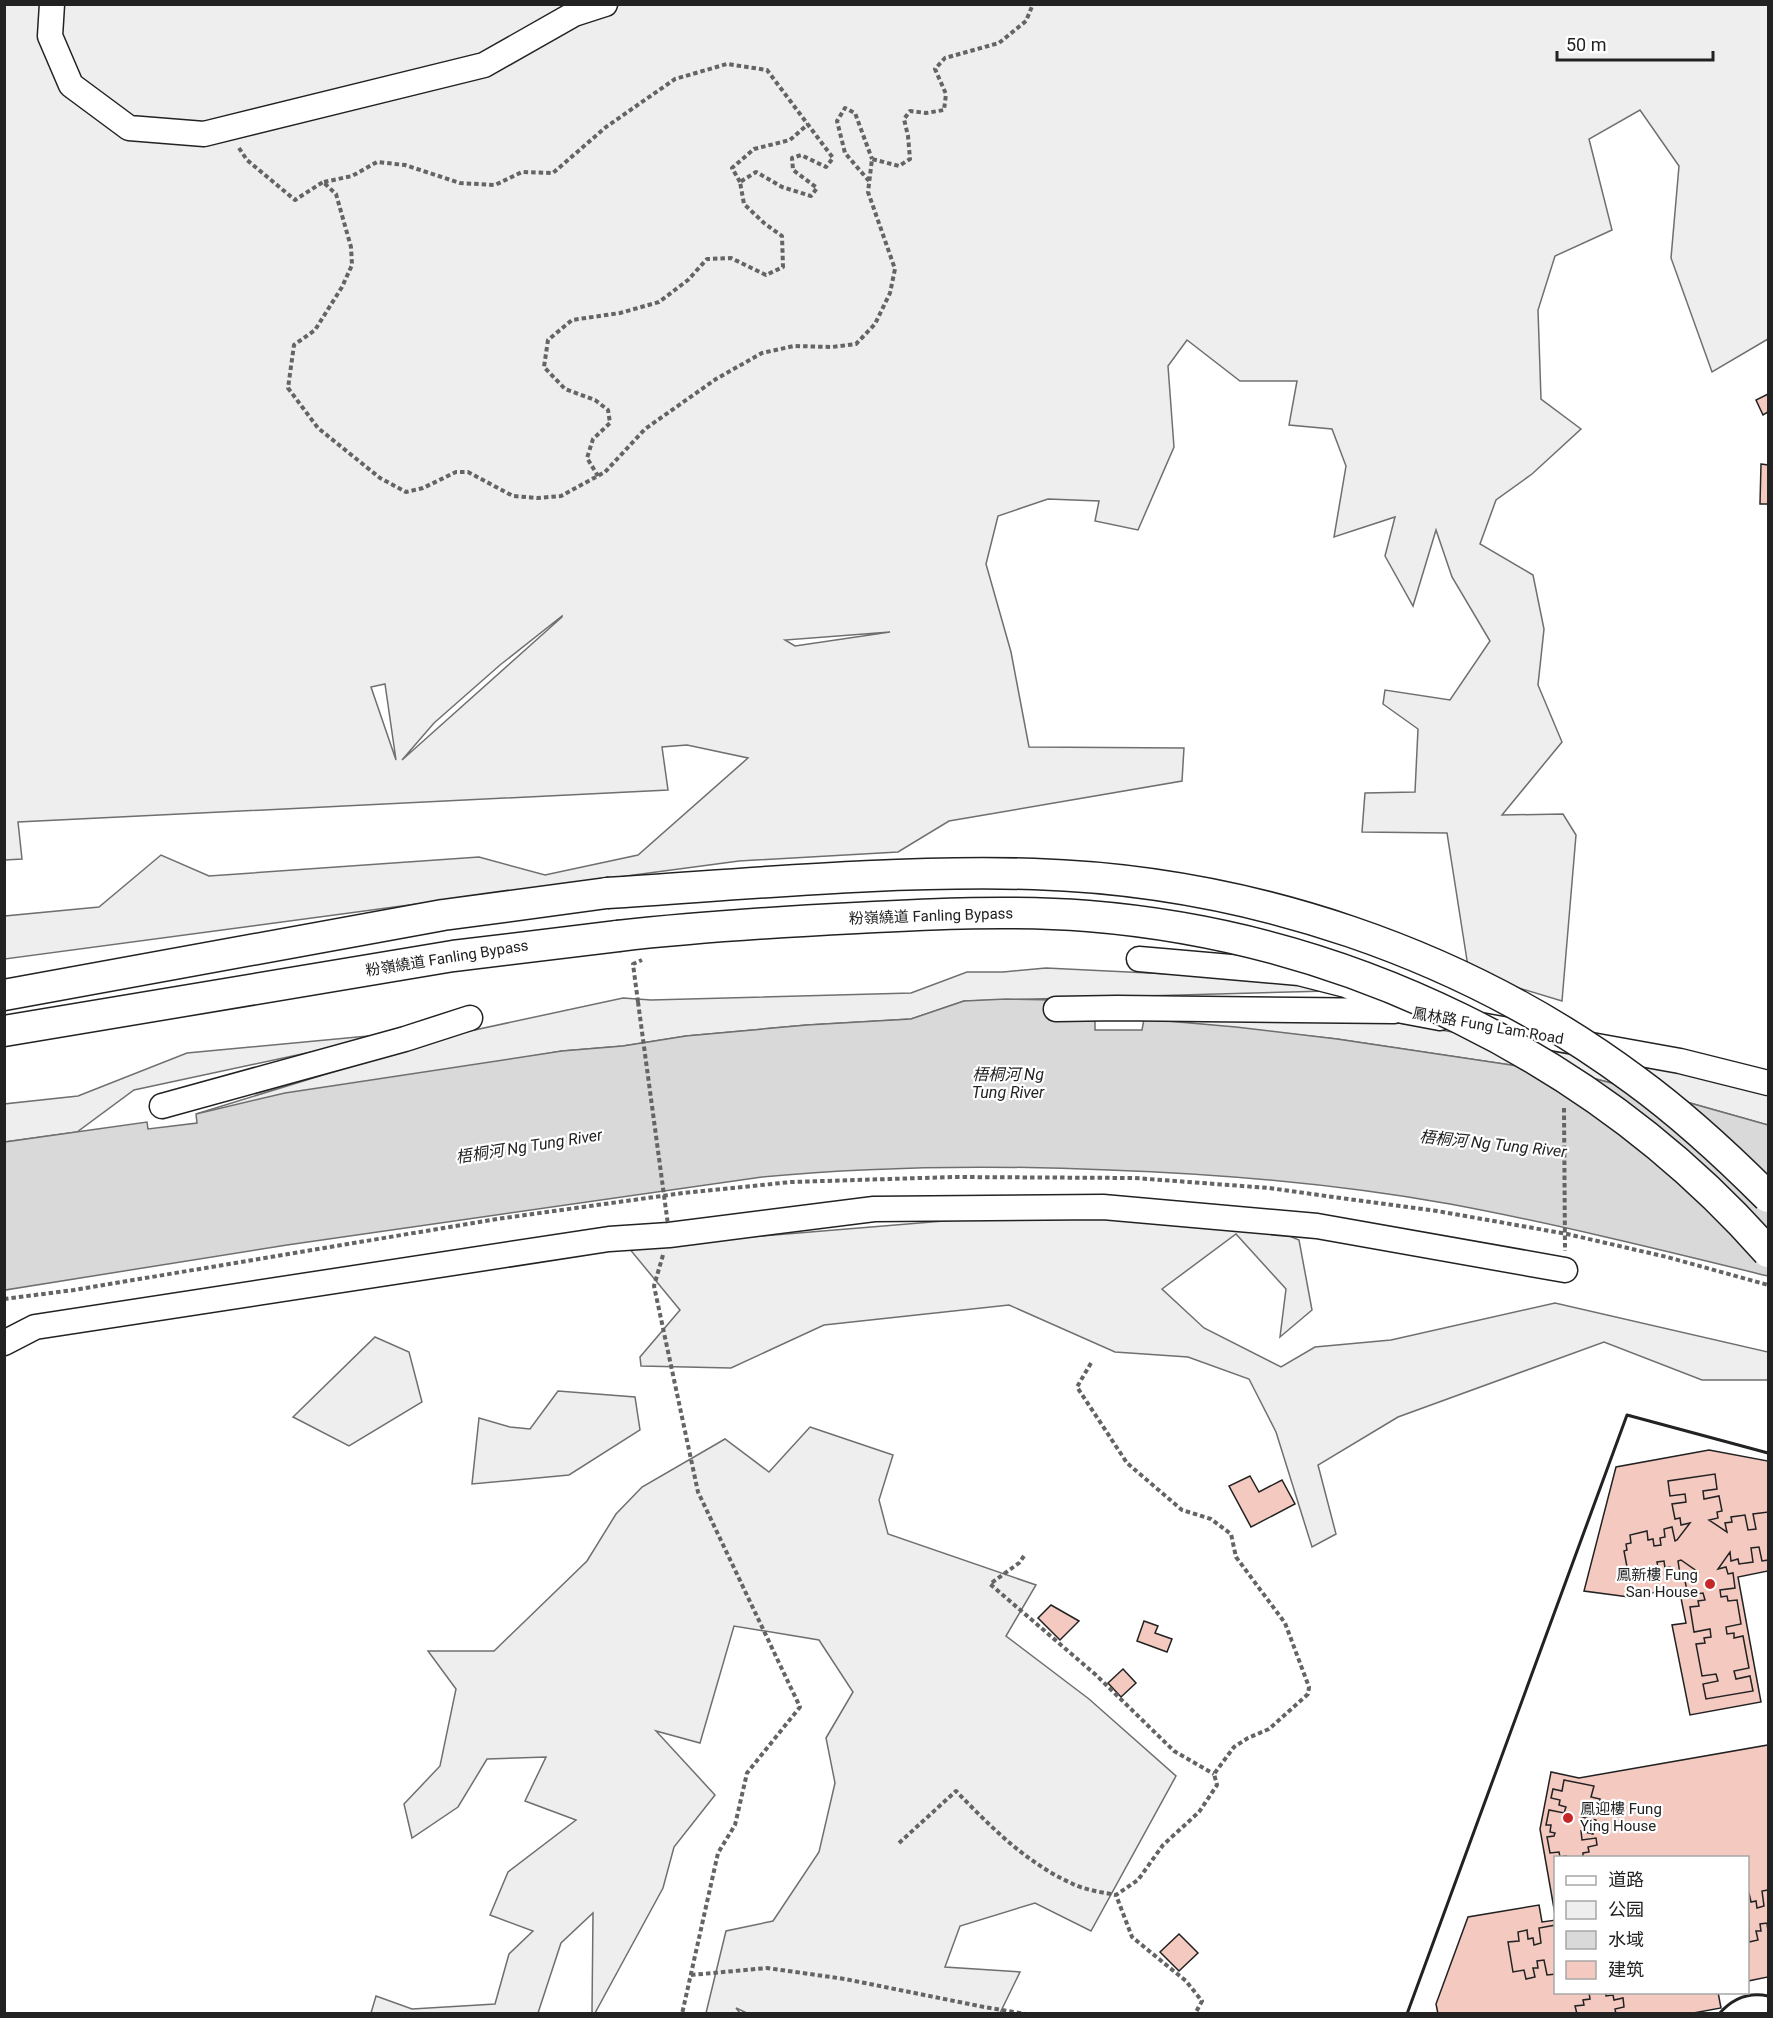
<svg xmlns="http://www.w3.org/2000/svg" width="1773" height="2018" font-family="Roboto,'Noto Sans SC',sans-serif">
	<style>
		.green { fill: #eee; stroke: #6f6f6f; stroke-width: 1.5; fill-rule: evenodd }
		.water { fill: #d9d9d9; stroke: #6f6f6f; stroke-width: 1.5 }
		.building { fill: #f3c9c0; stroke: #222; stroke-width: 1.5 }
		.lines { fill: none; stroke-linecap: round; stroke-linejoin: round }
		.minor-casing { stroke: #222; stroke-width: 27 }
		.major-casing { stroke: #222; stroke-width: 33 }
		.path { stroke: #646464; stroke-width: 4; stroke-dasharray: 4.5 3; stroke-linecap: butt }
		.minor { stroke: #fff; stroke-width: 24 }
		.major { stroke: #fff; stroke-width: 30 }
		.major-bridge-casing { stroke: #222; stroke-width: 33; stroke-linecap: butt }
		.path-bridge { stroke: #646464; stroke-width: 4; stroke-dasharray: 4.5 3; stroke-linecap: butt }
		.major-bridge { stroke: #fff; stroke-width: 30 }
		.wall { stroke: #222; stroke-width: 3 }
		.poi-dot { fill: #c62828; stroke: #fff; stroke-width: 2 }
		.labels { text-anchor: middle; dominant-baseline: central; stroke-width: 4.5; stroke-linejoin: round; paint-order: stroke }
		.street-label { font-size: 15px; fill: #222; stroke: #fff }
		.poi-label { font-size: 15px; fill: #222; stroke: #fff; text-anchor: end }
		.water-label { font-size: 16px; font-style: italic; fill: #222; stroke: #fff }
	</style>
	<rect width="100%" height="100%" fill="#fff"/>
	<g class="green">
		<path d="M 5,5 L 1768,5 L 1768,339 L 1712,372 L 1671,258 L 1679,166 L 1640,110 L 1589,139 L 1612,230 L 1555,256 L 1538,310 L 1541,399 L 1581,429 L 1532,474 L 1496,500 L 1480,544 L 1533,575 L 1544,629 L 1538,685 L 1562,742 L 1502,815 L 1563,814 L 1576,835 L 1562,1001 L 1469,973 L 1447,833 L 1362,832 L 1365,793 L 1415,792 L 1418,729 L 1383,704 L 1385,690 L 1450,700 L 1490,641 L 1452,577 L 1436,530 L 1413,606 L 1385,556 L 1395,517 L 1334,537 L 1346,466 L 1332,429 L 1289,425 L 1297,381 L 1240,381 L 1187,340 L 1168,366 L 1174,447 L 1138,530 L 1095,521 L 1099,501 L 1048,499 L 998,516 L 986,564 L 1011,652 L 1029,747 L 1184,748 L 1182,781 L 949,821 L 898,852 L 739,861 L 5,959 L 5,916 L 99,907 L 161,855 L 209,876 L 479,857 L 545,875 L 638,855 L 748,758 L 687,745 L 662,747 L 668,790 L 18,822 L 22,859 L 5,860 ZM 562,616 L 562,617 L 402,760 L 434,723 L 500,665 ZM 890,632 L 795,646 L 785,640 ZM 385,684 L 396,760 L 371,687 Z"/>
		<path d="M 1046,968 L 1272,979 L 1329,991 L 964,1001 L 911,1019 L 807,1025 L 686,1036 L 623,1046 L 562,1051 L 196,1114 L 456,1034 L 623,998 L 651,1000 L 911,993 L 967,972 L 1003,972 Z"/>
		<path d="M 1162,1020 L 1382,1020 L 1663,1068 L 1768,1092 L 1768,1125 L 1690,1103 L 1584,1076 L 1337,1039 Z"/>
		<path d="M 400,1033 L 134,1090 L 77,1132 L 5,1142 L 4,1104 L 78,1096 L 187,1053 Z"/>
		<path d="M 1151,1218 L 1253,1221 L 1299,1240 L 1312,1310 L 1280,1337 L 1286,1289 L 1236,1234 L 1162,1289 L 1204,1328 L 1281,1367 L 1315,1347 L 1391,1340 L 1555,1303 L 1768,1352 L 1768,1380 L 1702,1380 L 1604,1342 L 1398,1417 L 1318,1465 L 1336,1534 L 1312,1547 L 1276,1432 L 1249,1379 L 1188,1357 L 1115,1352 L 1009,1305 L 824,1325 L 731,1368 L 641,1366 L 640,1357 L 680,1310 L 628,1247 L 968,1219 Z"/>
		<path d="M 375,1337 L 409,1352 L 422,1402 L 349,1446 L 293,1417 Z"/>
		<path d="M 558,1391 L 635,1397 L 640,1430 L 569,1475 L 472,1484 L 479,1418 L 510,1427 L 530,1429 Z"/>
		<path d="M 810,1427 L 893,1455 L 879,1500 L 888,1534 L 1036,1585 L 1006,1636 L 1089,1699 L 1176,1776 L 1091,1931 L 1035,1903 L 960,1926 L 945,1967 L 1020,1972 L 1000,2013 L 749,2014 L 736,2008 L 740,2013 L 706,2013 L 726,1931 L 773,1921 L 819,1852 L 835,1783 L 826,1738 L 853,1692 L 819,1640 L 734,1626 L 700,1743 L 656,1731 L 715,1795 L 674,1847 L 663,1888 L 595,2013 L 592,2013 L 593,1913 L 561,1943 L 538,2013 L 371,2013 L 376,1996 L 412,2009 L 495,2004 L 509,1954 L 533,1931 L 490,1915 L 508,1872 L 576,1820 L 525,1801 L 546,1757 L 487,1759 L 458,1807 L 412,1838 L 404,1804 L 440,1766 L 456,1689 L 428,1651 L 494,1651 L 587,1561 L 616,1514 L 642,1487 L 725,1439 L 769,1472 Z"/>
	</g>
	<path class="water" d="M 1006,999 L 1054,1000 L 1095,1016 L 1095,1030 L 1142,1030 L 1144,1019 L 1236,1027 L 1337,1039 L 1584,1076 L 1690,1103 L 1768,1125 L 1768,1276 C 1662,1250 1557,1224 1450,1204 C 1337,1184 1223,1174 1109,1170 C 994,1165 877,1166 762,1177 L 287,1245 L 5,1290 L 5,1142 L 147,1122 L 148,1129 L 197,1123 L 196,1114 L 285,1093 L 562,1051 L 623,1046 L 686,1036 L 807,1025 L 911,1019 L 964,1001 Z"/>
	<g class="building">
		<path d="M 1768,394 L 1768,412 L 1763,415 L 1756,400 Z"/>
		<path d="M 1761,464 L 1768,465 L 1768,504 L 1760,504 Z"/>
		<path d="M 1709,1450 L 1768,1461 L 1768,1571 L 1738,1577 L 1761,1702 L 1690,1715 L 1672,1625 L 1686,1623 L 1679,1588 L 1629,1597 L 1584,1591 L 1616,1467 Z"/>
		<path d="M 1715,1474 L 1717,1489 L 1703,1491 L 1704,1499 L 1719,1496 L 1722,1511 L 1717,1512 L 1718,1518 L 1709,1520 L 1727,1532 L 1725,1523 L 1732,1522 L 1731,1517 L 1745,1515 L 1748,1530 L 1756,1529 L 1753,1514 L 1768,1512 L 1768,1560 L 1762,1561 L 1759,1547 L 1751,1548 L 1753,1562 L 1739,1564 L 1738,1559 L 1731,1561 L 1730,1552 L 1718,1569 L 1726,1567 L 1728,1574 L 1733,1573 L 1735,1588 L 1720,1590 L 1721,1597 L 1727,1596 L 1728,1601 L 1737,1600 L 1741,1624 L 1726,1627 L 1727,1634 L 1734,1633 L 1734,1638 L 1743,1636 L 1749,1668 L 1734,1671 L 1736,1679 L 1750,1676 L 1753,1691 L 1706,1699 L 1703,1684 L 1718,1681 L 1716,1674 L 1702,1676 L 1696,1644 L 1705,1643 L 1704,1638 L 1711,1637 L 1710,1629 L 1694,1632 L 1690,1607 L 1699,1606 L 1698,1601 L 1705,1600 L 1703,1593 L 1688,1595 L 1685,1581 L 1690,1580 L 1689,1574 L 1698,1572 L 1681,1560 L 1678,1561 L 1680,1574 L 1672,1576 L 1670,1567 L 1665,1568 L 1664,1561 L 1657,1562 L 1658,1569 L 1653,1570 L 1655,1578 L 1638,1581 L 1636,1573 L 1631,1573 L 1630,1567 L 1627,1567 L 1624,1551 L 1627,1550 L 1626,1544 L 1631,1543 L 1630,1535 L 1647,1531 L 1648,1540 L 1653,1539 L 1654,1546 L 1661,1545 L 1660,1538 L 1665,1537 L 1664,1529 L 1672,1527 L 1675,1541 L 1677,1540 L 1690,1523 L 1681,1525 L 1680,1518 L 1675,1519 L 1672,1504 L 1686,1502 L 1685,1494 L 1670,1496 L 1668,1481 Z"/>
		<path d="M 1250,1476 L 1259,1492 L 1282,1480 L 1295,1504 L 1251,1527 L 1229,1486 Z"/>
		<path d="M 1051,1605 L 1079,1621 L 1060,1640 L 1038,1618 Z"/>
		<path d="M 1144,1621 L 1158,1626 L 1155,1633 L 1172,1639 L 1167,1652 L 1137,1641 Z"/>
		<path d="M 1123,1669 L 1136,1683 L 1121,1697 L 1108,1683 Z"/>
		<path d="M 1768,1745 L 1768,1977 L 1748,1981 L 1748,1858 L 1556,1858 L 1556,1920 L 1540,1829 L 1551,1772 L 1579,1778 Z"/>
		<path d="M 1564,1780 L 1594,1786 L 1591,1797 L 1600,1799 L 1598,1808 L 1590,1806 L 1589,1811 L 1582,1810 L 1581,1817 L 1596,1820 L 1593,1834 L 1581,1831 L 1582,1840 L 1596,1838 L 1597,1845 L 1588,1847 L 1589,1852 L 1583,1853 L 1583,1858 L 1566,1858 L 1566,1856 L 1560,1857 L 1559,1852 L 1550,1853 L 1547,1837 L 1554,1836 L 1555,1833 L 1550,1832 L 1551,1825 L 1546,1825 L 1549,1810 L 1564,1813 L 1566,1807 L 1559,1805 L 1560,1800 L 1551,1798 L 1553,1789 L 1562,1791 Z"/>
		<path d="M 1768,1890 L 1768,1931 L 1767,1923 L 1760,1924 L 1761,1931 L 1756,1931 L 1758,1940 L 1749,1942 L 1748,1893 L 1749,1893 L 1751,1902 L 1756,1901 L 1757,1908 L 1764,1906 L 1762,1891 Z"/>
		<path d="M 1539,1905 L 1542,1922 L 1556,1920 L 1556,1992 L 1718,1992 L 1721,2008 L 1688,2014 L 1438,2014 L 1436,2004 L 1468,1917 Z"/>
		<path d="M 1556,1925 L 1556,1974 L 1547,1975 L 1544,1960 L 1537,1961 L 1538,1968 L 1533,1968 L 1535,1977 L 1526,1979 L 1524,1970 L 1513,1972 L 1508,1942 L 1519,1941 L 1518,1932 L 1527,1930 L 1528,1939 L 1533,1938 L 1534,1945 L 1541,1943 L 1539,1928 Z"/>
		<path d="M 1179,1934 L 1198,1953 L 1179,1971 L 1160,1952 Z"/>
		<path d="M 1589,1992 L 1606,1992 L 1606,1996 L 1613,1995 L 1614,2000 L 1623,1998 L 1624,2007 L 1615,2009 L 1616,2014 L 1577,2014 L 1575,2006 L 1584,2005 L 1583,2000 L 1590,1999 Z"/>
	</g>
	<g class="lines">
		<defs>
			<g id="minor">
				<path d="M 52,4 L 50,36 L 71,85 L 129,128 L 204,134 L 484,65 L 574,14 L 605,4"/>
				<path d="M 1139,959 L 1299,973 L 1346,985 L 1403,1011 L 1440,1018"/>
				<path d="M 1056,1009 L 1117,1008 L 1394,1011"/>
				<path d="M 1480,1025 L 1680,1061 L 1768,1083"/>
				<path d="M 162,1106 L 405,1039 L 470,1018"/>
				<path d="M 4,1343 L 35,1327 L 609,1239 L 669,1235 L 874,1209 L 1103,1207 L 1317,1226 L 1565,1270"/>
			</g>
			<g id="major">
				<path d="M 4,995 L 443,915 L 607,893"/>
				<path d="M 4,1031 L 453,956 L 618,936"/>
			</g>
		</defs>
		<use href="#minor" class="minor-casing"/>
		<use href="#major" class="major-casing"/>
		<g class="path">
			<path d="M 239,148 L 247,160 L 295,200 L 323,182 L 336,194 L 351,247 L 352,265 L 342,287 L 315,330 L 294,345 L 288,388 L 318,428 L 380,478 L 406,492 L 423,488 L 456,472 L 468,472 L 513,496 L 537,498 L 561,496 L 605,472 L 645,429 L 716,379 L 762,353 L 794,346 L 832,347 L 856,344 L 875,324 L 890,293 L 895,269 L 868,192 L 872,159 L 899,166 L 910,159 L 908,136 L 904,119 L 910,111 L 926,113 L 944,110 L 946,94 L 935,69 L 945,58 L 999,43 L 1026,21 L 1033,4"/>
			<path d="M 869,181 L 845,153 L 837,121 L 845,108 L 855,113 L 872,159"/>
			<path d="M 324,182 L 352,176 L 377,162 L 405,165 L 460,183 L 495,185 L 522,172 L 553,173 L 606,127 L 675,79 L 727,64 L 767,70 L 833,158 L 826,167 L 801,155 L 792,158 L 793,170 L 817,188 L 811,196 L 782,187 L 756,172 L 740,182 L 744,204 L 764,223 L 782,236 L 783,267 L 766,275 L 731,258 L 707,259 L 688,280 L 659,302 L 620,313 L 572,320 L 548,340 L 544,367 L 565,389 L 595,400 L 608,410 L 610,423 L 593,439 L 587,458 L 598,476"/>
			<path d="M 740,182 L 732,168 L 754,149 L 790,140 L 808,124"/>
			<path d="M 638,1002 L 633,964 L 642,960"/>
			<path d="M 663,1255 L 654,1286 L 698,1492 L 800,1707 L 747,1773 L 735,1825 L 718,1853 L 682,2014"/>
			<path d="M 4,1299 L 74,1290 L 497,1219 L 683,1193 L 791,1182 L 954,1177 L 1135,1178 L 1269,1188 L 1326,1196 L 1437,1211 L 1567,1234 L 1667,1257 L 1768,1285"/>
			<path d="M 1091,1363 L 1077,1387 L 1127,1463 L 1182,1510 L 1211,1519 L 1231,1534 L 1236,1557 L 1285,1623 L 1309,1687 L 1308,1694 L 1269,1729 L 1248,1738 L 1234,1747 L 1214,1774 L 1217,1785 L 1199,1812 L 1163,1845 L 1138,1880 L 1116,1895 L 1132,1937 L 1186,1981 L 1202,2001 L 1195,2014"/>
			<path d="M 1024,1556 L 1019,1563 L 990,1584 L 1096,1675 L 1174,1751 L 1214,1774"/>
			<path d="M 899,1843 L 956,1791 C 990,1826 1025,1862 1071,1883 C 1084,1890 1101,1892 1116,1895"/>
			<path d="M 691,1975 L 767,1968 L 845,1979 L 984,2007 L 1025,2014"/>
		</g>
		<use href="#minor" class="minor"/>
		<use href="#major" class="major"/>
		<defs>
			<g id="major-bridge">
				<path d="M 607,893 C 749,884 892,870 1034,874 C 1249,881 1463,952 1636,1081 C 1684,1116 1727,1156 1768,1197"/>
				<path d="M 618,936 C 697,927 776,922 856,918 C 933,914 1010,910 1088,916 C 1347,937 1596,1057 1768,1252"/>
			</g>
		</defs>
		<use href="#major-bridge" class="major-bridge-casing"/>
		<g class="path-bridge">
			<path d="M 638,1002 L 668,1225"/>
			<path d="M 1564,1108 L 1565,1251"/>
		</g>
		<use href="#major-bridge" class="major-bridge"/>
		<g class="wall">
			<path d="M 1407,2014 L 1627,1415 L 1768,1453"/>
			<path d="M 1719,2014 C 1732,1999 1749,1992 1768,1996"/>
		</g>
	</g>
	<g class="poi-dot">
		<circle cx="1710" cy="1584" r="6"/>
		<circle cx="1568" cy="1818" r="6"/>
	</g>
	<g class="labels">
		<g class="street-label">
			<text transform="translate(931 916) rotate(-2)">粉嶺繞道 Fanling Bypass</text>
			<text transform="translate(447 958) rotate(-9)">粉嶺繞道 Fanling Bypass</text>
			<text transform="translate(1488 1026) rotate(10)">鳳林路 Fung Lam Road</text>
		</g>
		<g class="poi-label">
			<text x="1698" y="1575">鳳新樓 Fung<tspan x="1698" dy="17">San House</tspan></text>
			<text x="1580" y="1809" text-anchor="start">鳳迎樓 Fung<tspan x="1580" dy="17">Ying House</tspan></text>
		</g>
		<g class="water-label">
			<text x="1008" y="1074">梧桐河 Ng<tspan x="1008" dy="18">Tung River</tspan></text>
			<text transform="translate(1493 1144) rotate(6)">梧桐河 Ng Tung River</text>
			<text transform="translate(529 1146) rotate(-9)">梧桐河 Ng Tung River</text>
		</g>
	</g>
	<rect width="1773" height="2018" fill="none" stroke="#222222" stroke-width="12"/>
	<rect x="1554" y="1856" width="195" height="138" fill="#ffffff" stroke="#a7a7a7" stroke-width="1.5"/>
	<rect x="1566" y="1876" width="30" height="9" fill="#ffffff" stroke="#a7a7a7" stroke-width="1.5"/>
	<text x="1608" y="1886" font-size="18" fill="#222222">道路</text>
	<rect x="1566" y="1901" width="30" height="18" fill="#eeeeee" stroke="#a7a7a7" stroke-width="1.5"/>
	<text x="1608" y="1916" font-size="18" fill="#222222">公园</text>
	<rect x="1566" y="1931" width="30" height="18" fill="#d9d9d9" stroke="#a7a7a7" stroke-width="1.5"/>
	<text x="1608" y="1946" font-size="18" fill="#222222">水域</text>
	<rect x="1566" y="1961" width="30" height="18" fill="#f3c9c0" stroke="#a7a7a7" stroke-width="1.5"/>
	<text x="1608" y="1976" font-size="18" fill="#222222">建筑</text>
	<path d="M1557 51v9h156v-9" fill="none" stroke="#222222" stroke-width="3"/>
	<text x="1566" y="51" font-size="18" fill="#222222" stroke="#ffffff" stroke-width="4.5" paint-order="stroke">50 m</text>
</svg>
